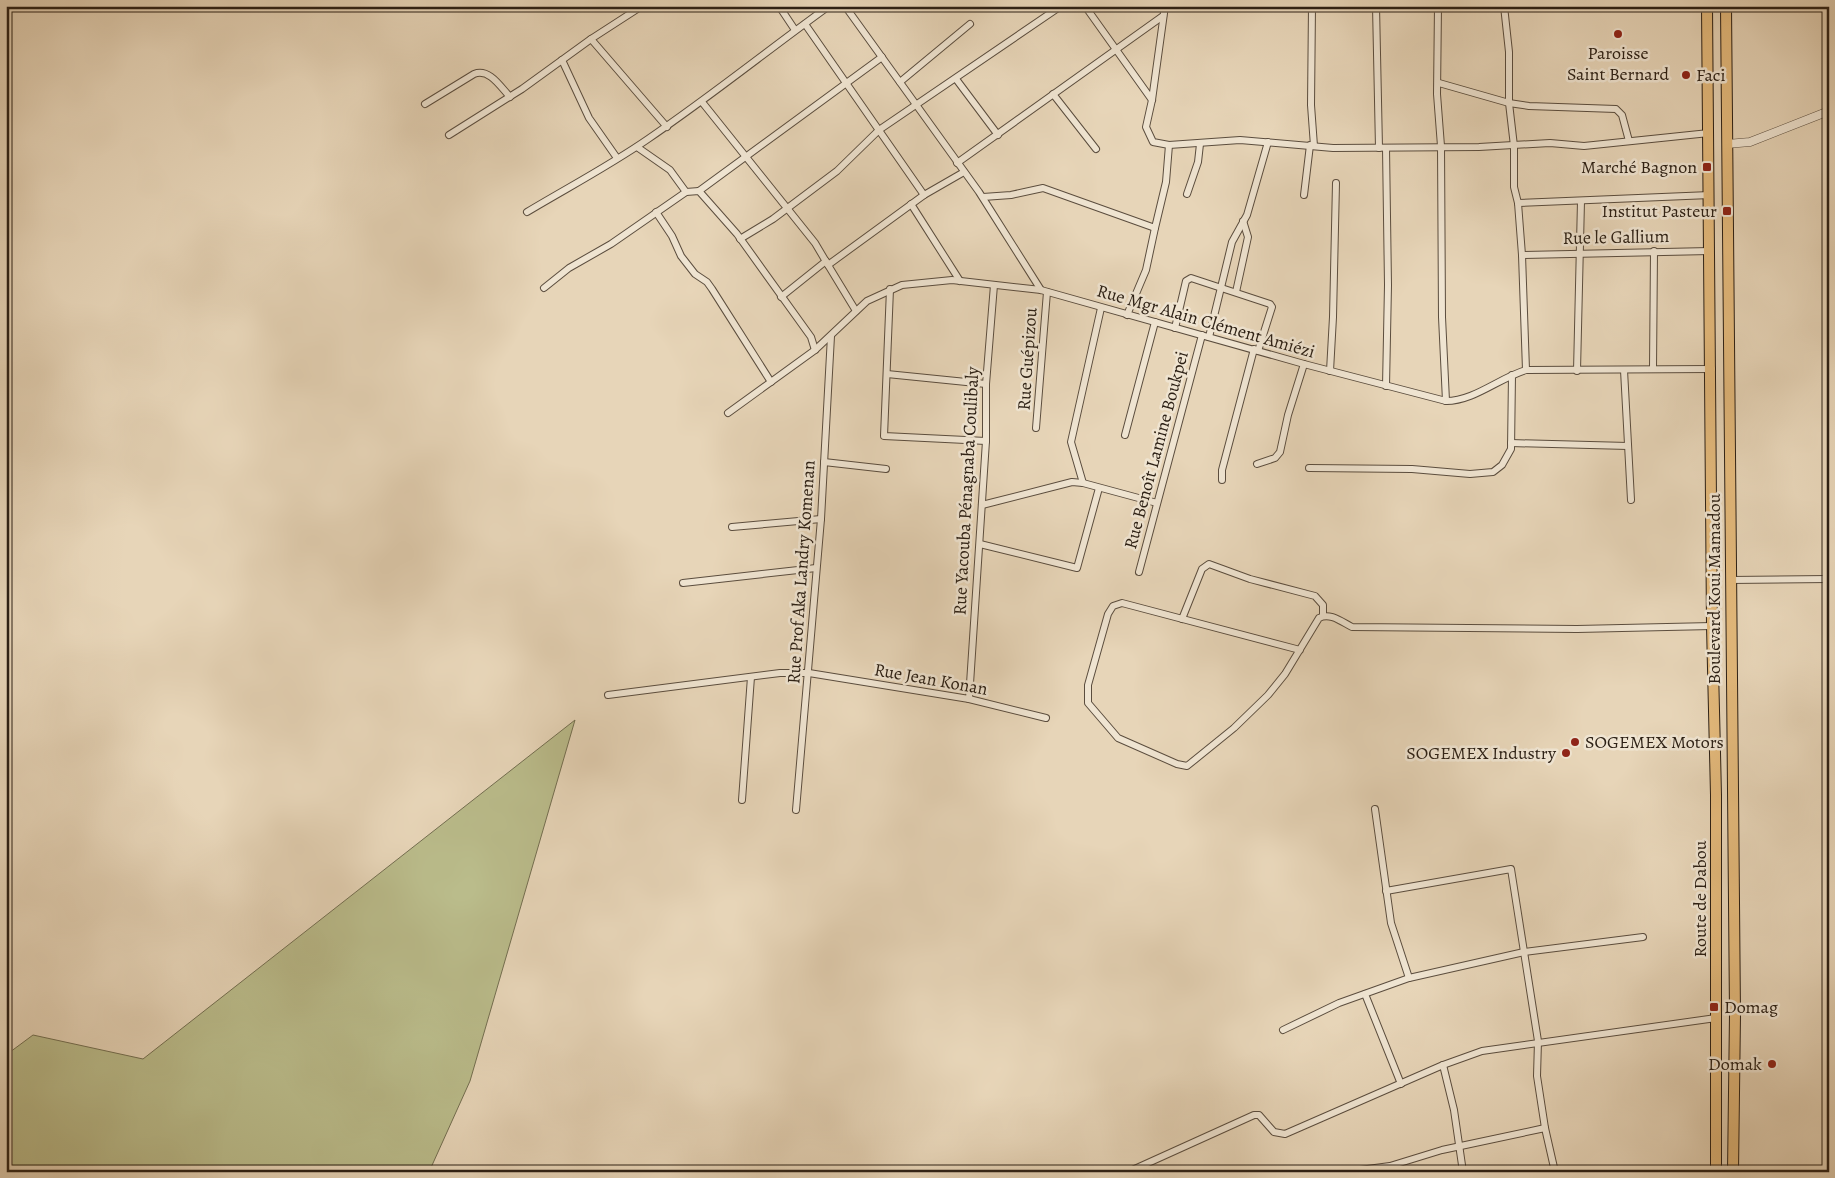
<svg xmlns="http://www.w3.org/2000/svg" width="1835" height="1178" font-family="Alegreya,serif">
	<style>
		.green { fill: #babc8b; stroke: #736e50 }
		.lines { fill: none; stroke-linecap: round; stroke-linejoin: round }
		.minor-casing { stroke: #5b4d3e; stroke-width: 8 }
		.tertiary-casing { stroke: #5b4d3e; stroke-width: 9 }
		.primary-casing { stroke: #2c2015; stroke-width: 12 }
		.minor { stroke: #efe4d1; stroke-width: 6 }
		.tertiary { stroke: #efe4d1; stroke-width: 8 }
		.primary { stroke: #e4ba7c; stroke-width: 10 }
		.poi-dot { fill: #8f2418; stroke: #efe4d1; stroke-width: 2 }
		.labels { text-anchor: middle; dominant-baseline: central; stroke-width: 5; stroke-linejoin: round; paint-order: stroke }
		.poi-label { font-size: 18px; fill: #2c2015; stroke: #efe4d1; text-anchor: end }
		.street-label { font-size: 18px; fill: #2c2015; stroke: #efe4d1 }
	</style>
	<rect width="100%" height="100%" fill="#e7d5b8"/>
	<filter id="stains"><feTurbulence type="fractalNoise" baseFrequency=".004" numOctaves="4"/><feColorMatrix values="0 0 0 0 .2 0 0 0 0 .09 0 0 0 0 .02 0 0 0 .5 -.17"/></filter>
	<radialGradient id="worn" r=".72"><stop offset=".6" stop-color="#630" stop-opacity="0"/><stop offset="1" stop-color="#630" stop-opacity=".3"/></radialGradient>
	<path class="green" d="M 575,720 L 470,1081 L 429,1172 L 6,1172 L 6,1055 L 33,1035 L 143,1059 Z"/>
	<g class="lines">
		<defs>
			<g id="minor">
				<path d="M 779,6 L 795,30"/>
				<path d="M 845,6 L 979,192 L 1041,290"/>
				<path d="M 1085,6 L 1152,100"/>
				<path d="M 1165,6 L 1152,100 L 1146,127 L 1153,142 L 1169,145 L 1240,140 L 1333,148 L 1479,147 L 1550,143 L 1584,146 L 1709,133"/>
				<path d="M 1312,6 L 1311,105 L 1314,146"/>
				<path d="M 1376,6 L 1379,148"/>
				<path d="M 1438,6 L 1437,94 L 1441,146 L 1442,317 L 1446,401"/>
				<path d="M 1504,6 L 1509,52 L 1509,103 L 1514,146 L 1514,187 L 1518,203 L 1522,255 L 1526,370"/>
				<path d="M 805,24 L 924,195"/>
				<path d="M 591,39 L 667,127"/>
				<path d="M 562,60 L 589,118 L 617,158"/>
				<path d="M 956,79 L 998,135"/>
				<path d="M 900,82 L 970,24"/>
				<path d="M 1439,83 L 1509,103 L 1529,106 L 1616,109 L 1622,115 L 1629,141"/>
				<path d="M 1053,94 L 1096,149"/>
				<path d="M 702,102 L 815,243 L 828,265"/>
				<path d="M 425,104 L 474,74 C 489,68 500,86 510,97"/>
				<path d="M 449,135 L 522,89 L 591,39 L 642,6"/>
				<path d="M 637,147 L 670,170 L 686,192"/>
				<path d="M 1386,148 L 1388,285 L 1386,386"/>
				<path d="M 957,163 L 1163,16"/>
				<path d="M 699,191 L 882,57"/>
				<path d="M 1187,194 L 1198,162 L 1200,144"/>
				<path d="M 1304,195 L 1310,145"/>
				<path d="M 983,197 L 1011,195 L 1043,188 L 1155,228 L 1166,182 L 1169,145"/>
				<path d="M 1518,203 L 1710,195"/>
				<path d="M 911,204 L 960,281"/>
				<path d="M 527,212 C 567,188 609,166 648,139 C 710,97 768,50 829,6"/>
				<path d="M 656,212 L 672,236 L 681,256 L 695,274 L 707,282 L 712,289 L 771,382"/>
				<path d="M 740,239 L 773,219 L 837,171 L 879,130 L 1061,6"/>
				<path d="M 1522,255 L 1710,251"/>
				<path d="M 544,288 L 569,268 L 611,244 L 686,192 L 699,191 L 737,234 L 811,337 L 815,350"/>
				<path d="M 890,289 L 884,436 L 986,441"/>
				<path d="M 1236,292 L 1248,237 L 1243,221"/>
				<path d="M 781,297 L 826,261"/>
				<path d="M 856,311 L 828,265 L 924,195 L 964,172"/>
				<path d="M 1127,315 L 1146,270 L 1155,228"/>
				<path d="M 1175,328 L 1186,281 L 1191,278 L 1270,304 L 1272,307 L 1258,351"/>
				<path d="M 1209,337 L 1232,242 L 1247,215 L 1268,142"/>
				<path d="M 1653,369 L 1654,251"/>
				<path d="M 1624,370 L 1631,500"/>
				<path d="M 1330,371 L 1333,317 L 1336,183"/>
				<path d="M 1577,371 L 1581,201"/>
				<path d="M 887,374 L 986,384"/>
				<path d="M 728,413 L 815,350 L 867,301 L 902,285 L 952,280 L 1041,290 L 1304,364 L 1446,401 C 1474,401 1499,378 1526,370 L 1712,369"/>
				<path d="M 1036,428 L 1047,292"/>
				<path d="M 1125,435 L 1155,322"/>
				<path d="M 1511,443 L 1628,446"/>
				<path d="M 824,462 L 886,469"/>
				<path d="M 1257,464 L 1275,458 L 1280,452 L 1288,415 L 1304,364"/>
				<path d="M 1309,468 L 1412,469 L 1470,474 L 1493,472 L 1502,465 L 1511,449 L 1512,375"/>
				<path d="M 1222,480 L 1222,470 L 1254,349"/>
				<path d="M 1083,483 L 1071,442 L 1101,308"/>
				<path d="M 982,505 L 1072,482 L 1083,483 L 1157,503"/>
				<path d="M 732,527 L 821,519"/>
				<path d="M 980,544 L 1077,568 L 1099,488"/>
				<path d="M 1139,572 L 1202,335"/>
				<path d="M 1730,580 L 1829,579"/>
				<path d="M 683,583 L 816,568"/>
				<path d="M 1182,619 L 1202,569 L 1209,564 L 1250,579 L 1315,596 L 1323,605 L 1323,616"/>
				<path d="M 1300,650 L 1122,603 L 1113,606 L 1108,614 L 1088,685 L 1088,703 L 1118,738 L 1177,764 L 1187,766 L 1234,728 L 1268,695 L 1285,674 L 1319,618 C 1330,612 1342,622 1352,627 L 1577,629 L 1712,626"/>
				<path d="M 608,695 L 780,673 L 809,673 L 969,699 L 1046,718"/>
				<path d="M 969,699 L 986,441 L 986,384 L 994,285"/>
				<path d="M 742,800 L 751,677"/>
				<path d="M 1375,809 L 1391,923 L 1409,978"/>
				<path d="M 796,810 L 821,519 L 831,336"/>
				<path d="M 1386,891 L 1511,869 L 1538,1041 L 1537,1076 L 1545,1128 L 1555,1172"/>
				<path d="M 1365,994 L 1401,1084"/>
				<path d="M 1283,1030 L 1339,1003 L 1409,978 L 1524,952 L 1643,937"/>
				<path d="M 1443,1065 L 1454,1110 L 1463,1172"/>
				<path d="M 1128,1172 L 1254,1115 L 1259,1115 L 1274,1132 L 1285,1134 L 1443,1065 L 1482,1051 L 1716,1018"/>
				<path d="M 1345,1172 L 1390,1166 L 1442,1150 L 1545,1128"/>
			</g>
			<path id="tertiary" d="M 1727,144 L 1750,142 L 1829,111"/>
			<g id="primary">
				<path d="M 1707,6 L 1712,626 L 1716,795 L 1716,1172"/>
				<path d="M 1726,6 L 1735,1014 L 1733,1172"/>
			</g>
		</defs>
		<use href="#minor" class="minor-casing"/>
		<use href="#tertiary" class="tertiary-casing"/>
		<use href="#primary" class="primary-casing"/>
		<use href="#minor" class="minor"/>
		<use href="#tertiary" class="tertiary"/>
		<use href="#primary" class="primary"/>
	</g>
	<g class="poi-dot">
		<circle cx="1618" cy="34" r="5"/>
		<circle cx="1686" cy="75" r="5"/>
		<rect x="1702" y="162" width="10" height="10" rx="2.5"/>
		<rect x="1722" y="206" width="10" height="10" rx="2.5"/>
		<circle cx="1575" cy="742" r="5"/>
		<circle cx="1566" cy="753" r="5"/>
		<rect x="1709" y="1002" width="10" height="10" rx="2.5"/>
		<circle cx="1772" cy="1064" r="5"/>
	</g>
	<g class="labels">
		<g class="poi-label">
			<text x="1618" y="53" text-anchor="middle">Paroisse<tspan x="1618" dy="21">Saint Bernard</tspan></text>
			<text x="1696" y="75" text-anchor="start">Faci</text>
			<text x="1697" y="167">Marché Bagnon</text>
			<text x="1717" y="211">Institut Pasteur</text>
			<text x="1585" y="742" text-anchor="start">SOGEMEX Motors</text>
			<text x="1556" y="753">SOGEMEX Industry</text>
			<text x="1724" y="1007" text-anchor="start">Domag</text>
			<text x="1762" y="1064">Domak</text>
		</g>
		<g class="street-label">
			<text transform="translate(1616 237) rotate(-1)">Rue le Gallium</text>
			<text transform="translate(1206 321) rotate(16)">Rue Mgr Alain Clément Amiézi</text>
			<text transform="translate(1027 359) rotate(-86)">Rue Guépizou</text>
			<text transform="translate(1156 450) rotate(-75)">Rue Benoît Lamine Boukpei</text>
			<text transform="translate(966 491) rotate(-87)">Rue Yacouba Pénagnaba Coulibaly</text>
			<text transform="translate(801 572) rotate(-86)">Rue Prof Aka Landry Komenan</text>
			<text transform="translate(1714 589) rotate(-90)">Boulevard Koui Mamadou</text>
			<text transform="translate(931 679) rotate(10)">Rue Jean Konan</text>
			<text transform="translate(1700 899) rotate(-90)">Route de Dabou</text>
		</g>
	</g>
	<rect width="1835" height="1178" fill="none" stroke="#e7d5b8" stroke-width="25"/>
	<rect x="8" y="8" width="1820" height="1163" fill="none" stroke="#2c2015" stroke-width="2.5"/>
	<rect x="12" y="12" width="1810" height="1153" fill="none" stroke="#2c2015"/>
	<rect width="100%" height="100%" filter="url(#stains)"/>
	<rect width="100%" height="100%" fill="url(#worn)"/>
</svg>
